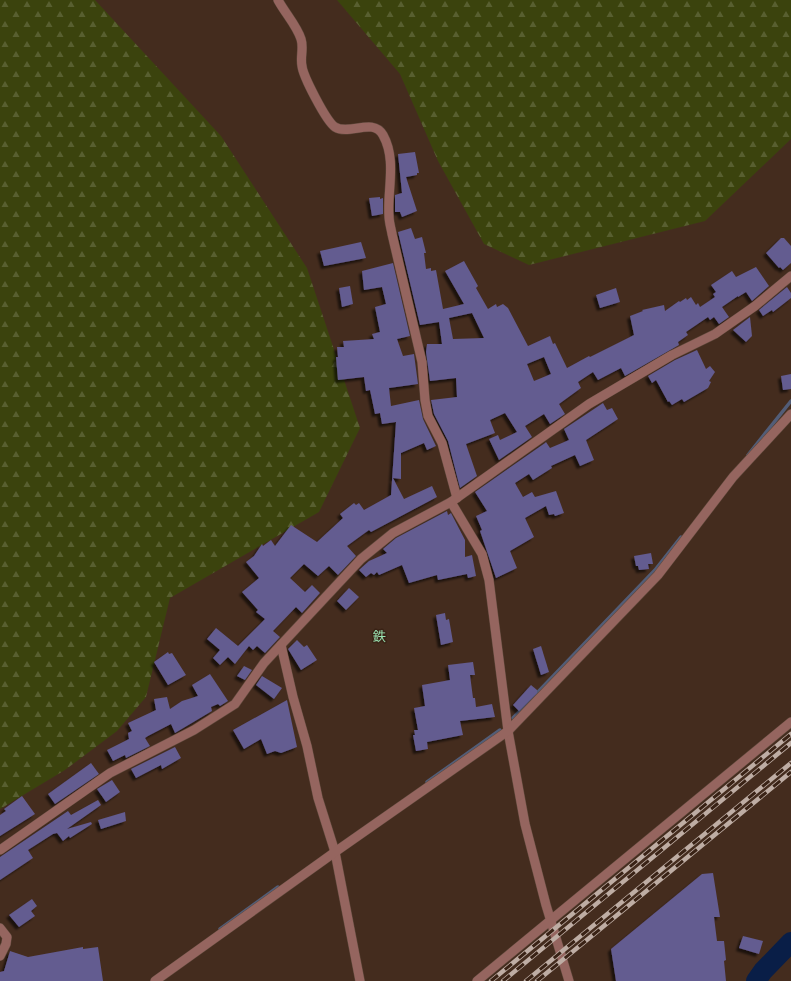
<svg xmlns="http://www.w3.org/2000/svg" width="791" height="981" font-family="'Golos Text','Noto Sans JP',sans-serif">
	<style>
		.forest { fill: url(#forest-firs) }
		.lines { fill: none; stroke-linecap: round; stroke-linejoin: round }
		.stream { stroke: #525d78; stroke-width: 3.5 }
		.river { stroke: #091e47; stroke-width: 20 }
		.building { fill: #635b90; fill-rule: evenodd; filter: url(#shadow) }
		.minor-casing { stroke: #5e483b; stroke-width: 10 }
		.minor { stroke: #95655f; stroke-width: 9 }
		.rail-casing { stroke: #beada4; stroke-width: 4.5 }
		.rail { stroke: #392215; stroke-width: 3; stroke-dasharray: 9; stroke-linecap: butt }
		.labels { text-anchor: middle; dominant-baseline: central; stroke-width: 3; stroke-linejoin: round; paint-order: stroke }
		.quarter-label { font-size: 13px; fill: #99e2b0; stroke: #392215 }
	</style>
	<defs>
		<pattern id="forest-firs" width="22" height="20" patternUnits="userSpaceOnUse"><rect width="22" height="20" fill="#3b430d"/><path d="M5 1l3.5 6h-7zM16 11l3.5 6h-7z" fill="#585f30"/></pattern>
		<filter id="shadow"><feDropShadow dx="-3" dy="3" stdDeviation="1" flood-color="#0009"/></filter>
	</defs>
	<rect width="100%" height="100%" fill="#442c1e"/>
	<g class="forest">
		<path d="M 0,0 L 95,0 L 221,136 L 307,268 L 360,428 L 319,512 L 170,598 L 146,697 L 117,731 L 65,770 L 0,809 Z"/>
		<path d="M 337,0 L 791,0 L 791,139 L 705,221 L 529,265 L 484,244 L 438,161 L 400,74 Z"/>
	</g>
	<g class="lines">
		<g class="stream">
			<path d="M 748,455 L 791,401"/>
			<path d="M 513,718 L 655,570 L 681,537"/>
			<path d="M 427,782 L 500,730"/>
			<path d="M 220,929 L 278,887"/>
		</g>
		<path class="river" d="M 756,981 L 763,971 L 791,942"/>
	</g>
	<g class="building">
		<path d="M 415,152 L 419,173 L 417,173 L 417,175 L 406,177 L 417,211 L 402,217 L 400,212 L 395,212 L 395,195 L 402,193 L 398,154 Z"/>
		<path d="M 380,197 L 380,199 L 383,198 L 383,214 L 372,216 L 369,198 Z"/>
		<path d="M 411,228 L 415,239 L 422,237 L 426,253 L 424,253 L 426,269 L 431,268 L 431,271 L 436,270 L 443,309 L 464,304 L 445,271 L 464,261 L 478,286 L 476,288 L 488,309 L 496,304 L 497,307 L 503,304 L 508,308 L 528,346 L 550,336 L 553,344 L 555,343 L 567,368 L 589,356 L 590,357 L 634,335 L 630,316 L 643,311 L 642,310 L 664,305 L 665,311 L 679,301 L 680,302 L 686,298 L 687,300 L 691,297 L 696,305 L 698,303 L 700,307 L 715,297 L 713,294 L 716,292 L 711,285 L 732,271 L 736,277 L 756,267 L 769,286 L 752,301 L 746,292 L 738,297 L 738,296 L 722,307 L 729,317 L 719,324 L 714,317 L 710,320 L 708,317 L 686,332 L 688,335 L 678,342 L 679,345 L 625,376 L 621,368 L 598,380 L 593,372 L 578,382 L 581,388 L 559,404 L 565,414 L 550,424 L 544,414 L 525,426 L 532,437 L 499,460 L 489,439 L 498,435 L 500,440 L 517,432 L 505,413 L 490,420 L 495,433 L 466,444 L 477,476 L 460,488 L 448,441 L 434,414 L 431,400 L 457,397 L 456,378 L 430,381 L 426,352 L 427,344 L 442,344 L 439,322 L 420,325 L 398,232 ZM 472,313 L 484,338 L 453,339 L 449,318 ZM 544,357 L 551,374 L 534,381 L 527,364 Z"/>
		<path d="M 781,238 L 784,238 L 791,246 L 791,263 L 783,270 L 780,267 L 779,268 L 766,253 Z"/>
		<path d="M 361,242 L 366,258 L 324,266 L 320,251 Z"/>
		<path d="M 393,263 L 410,336 L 397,339 L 403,356 L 414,354 L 418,384 L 389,388 L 391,406 L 419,400 L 423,419 L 436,446 L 427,450 L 424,443 L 401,453 L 401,479 L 393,478 L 404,499 L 432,486 L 437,497 L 371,532 L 369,530 L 347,546 L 356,556 L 338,575 L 329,566 L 318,576 L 304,564 L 290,578 L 305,592 L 312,585 L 320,593 L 302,613 L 296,607 L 273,631 L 280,637 L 265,653 L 257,646 L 253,650 L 249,646 L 235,664 L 228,657 L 220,665 L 213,658 L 220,650 L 207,639 L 216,628 L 238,646 L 265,619 L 256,612 L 258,610 L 242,592 L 259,578 L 246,562 L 254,556 L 262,544 L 263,546 L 271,540 L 275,546 L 291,525 L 317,542 L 343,518 L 340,514 L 354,503 L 356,505 L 359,503 L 364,510 L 391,495 L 396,422 L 382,424 L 380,413 L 375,414 L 370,390 L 366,391 L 364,377 L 338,380 L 336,357 L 338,357 L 337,347 L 344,347 L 343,341 L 374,339 L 372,334 L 380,332 L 375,307 L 386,304 L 382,287 L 364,290 L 362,271 Z"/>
		<path d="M 350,286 L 353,304 L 342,307 L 339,288 Z"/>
		<path d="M 787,287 L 791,293 L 791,298 L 773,312 L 772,310 L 763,316 L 759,310 Z"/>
		<path d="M 616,288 L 620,302 L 600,308 L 596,295 Z"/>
		<path d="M 750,317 L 752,336 L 746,342 L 733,330 Z"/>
		<path d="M 697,350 L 706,369 L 710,366 L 715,372 L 709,381 L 711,382 L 708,388 L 684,402 L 682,399 L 672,405 L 669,401 L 668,402 L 656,380 L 652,383 L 648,376 L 675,360 Z"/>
		<path d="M 791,374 L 791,389 L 783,390 L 781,376 Z"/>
		<path d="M 603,403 L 607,410 L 612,408 L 618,419 L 586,440 L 594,460 L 580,466 L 575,455 L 551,466 L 552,468 L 533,480 L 529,474 L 515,483 L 523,497 L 532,492 L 535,497 L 556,491 L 564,513 L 555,516 L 554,514 L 549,515 L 546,506 L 525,518 L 534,537 L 510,551 L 517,568 L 496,578 L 480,531 L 482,530 L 476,516 L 487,511 L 475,492 L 545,443 L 546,442 L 550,448 L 569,440 L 564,429 Z"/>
		<path d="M 447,511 L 448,515 L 451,513 L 465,540 L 465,557 L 472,555 L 476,576 L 468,578 L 467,574 L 438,580 L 437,575 L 409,583 L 402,565 L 379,575 L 377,572 L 374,575 L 371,573 L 366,577 L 359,570 L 369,561 L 387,553 L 383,549 L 396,538 Z"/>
		<path d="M 651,553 L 653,564 L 648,564 L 649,569 L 639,570 L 638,566 L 636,566 L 634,556 Z"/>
		<path d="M 349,588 L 359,597 L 346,610 L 337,601 Z"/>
		<path d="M 445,613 L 446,620 L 449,619 L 453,642 L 441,645 L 436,615 Z"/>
		<path d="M 297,640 L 304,647 L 307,645 L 317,660 L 301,670 L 288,649 Z"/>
		<path d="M 541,646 L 549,672 L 541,675 L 533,649 Z"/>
		<path d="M 168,652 L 169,654 L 172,653 L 186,675 L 168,685 L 154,662 Z"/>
		<path d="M 473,662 L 475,675 L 470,675 L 473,698 L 475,698 L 476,707 L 492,704 L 495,717 L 460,721 L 463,735 L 427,742 L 428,749 L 416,751 L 413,735 L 415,735 L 414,730 L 418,730 L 414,708 L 425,706 L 422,685 L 450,680 L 448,665 Z"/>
		<path d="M 244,666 L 252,670 L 245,680 L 237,676 Z"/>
		<path d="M 210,674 L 228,701 L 220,706 L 218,704 L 211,707 L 212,711 L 175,733 L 171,724 L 148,736 L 145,738 L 150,746 L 126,758 L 125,755 L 113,761 L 107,750 L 129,739 L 128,733 L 132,731 L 128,723 L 156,710 L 154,699 L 167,697 L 170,709 L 182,701 L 198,696 L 192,685 Z"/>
		<path d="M 262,676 L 282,688 L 274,699 L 256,685 Z"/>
		<path d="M 531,685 L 537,690 L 537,693 L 519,711 L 513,705 Z"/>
		<path d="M 287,700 L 297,747 L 281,753 L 275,751 L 267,754 L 261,739 L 244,749 L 233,730 Z"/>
		<path d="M 175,747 L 181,758 L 162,769 L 161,765 L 136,778 L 131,769 Z"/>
		<path d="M 91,763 L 99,774 L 55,804 L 48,794 Z"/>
		<path d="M 112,780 L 120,792 L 106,802 L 97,789 Z"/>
		<path d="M 22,796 L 35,814 L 0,836 L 0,815 L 6,811 L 4,809 Z"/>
		<path d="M 98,800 L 101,805 L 67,829 L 91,822 L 92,824 L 70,838 L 69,836 L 63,841 L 57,833 L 53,834 L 28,850 L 33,858 L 0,880 L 0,857 L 68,811 L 71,815 Z"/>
		<path d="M 125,812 L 126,821 L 101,829 L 98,820 Z"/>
		<path d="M 713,873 L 720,917 L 714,917 L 717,941 L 724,941 L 726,960 L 724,961 L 726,981 L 616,981 L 611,949 L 702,874 Z"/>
		<path d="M 32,899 L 37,906 L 31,911 L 35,916 L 19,927 L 9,915 Z"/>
		<path d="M 743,936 L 763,941 L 759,954 L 739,948 Z"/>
		<path d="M 83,947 L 83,949 L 98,947 L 103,981 L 0,981 L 0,972 L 4,971 L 10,951 L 28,957 Z"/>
	</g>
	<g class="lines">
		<defs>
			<g id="minor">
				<path d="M 278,0 C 285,13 297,26 301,39 C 304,48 300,57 302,66 C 303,76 326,121 335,127 C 349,136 373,117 383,135 C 397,160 387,190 389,216 C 389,222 391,228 392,234 L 422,362 L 425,400 L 428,416 L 442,443 L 457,498"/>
				<path d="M 451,502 L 482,554 L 489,580 L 508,731 L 525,824 L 546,905 L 569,981"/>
				<path d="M 281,645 L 293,697 L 307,746 L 318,798 L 335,852 L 360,981"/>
				<path d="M 0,850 L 110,773 L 194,730 L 235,704 L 264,663 L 361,559 L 393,533 L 451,502 L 589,404 L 672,355 L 715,334 L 755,306 L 791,276"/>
				<path d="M 0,928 L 7,937 L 6,944 L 0,956"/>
				<path d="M 155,981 L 335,852 L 508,731 L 658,575 L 733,477 L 791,414"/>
				<path d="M 477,981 L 791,722"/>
			</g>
		</defs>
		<use href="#minor" class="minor-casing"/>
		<use href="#minor" class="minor"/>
		<defs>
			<g id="rail">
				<path d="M 491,981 L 791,734"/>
				<path d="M 503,981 L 791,743"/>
				<path d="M 526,981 L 791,763"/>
				<path d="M 537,981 L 791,772"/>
			</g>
		</defs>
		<use href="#rail" class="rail-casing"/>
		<use href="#rail" class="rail"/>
	</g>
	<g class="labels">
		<g class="quarter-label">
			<text x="379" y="636">鉄</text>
		</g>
	</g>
</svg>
